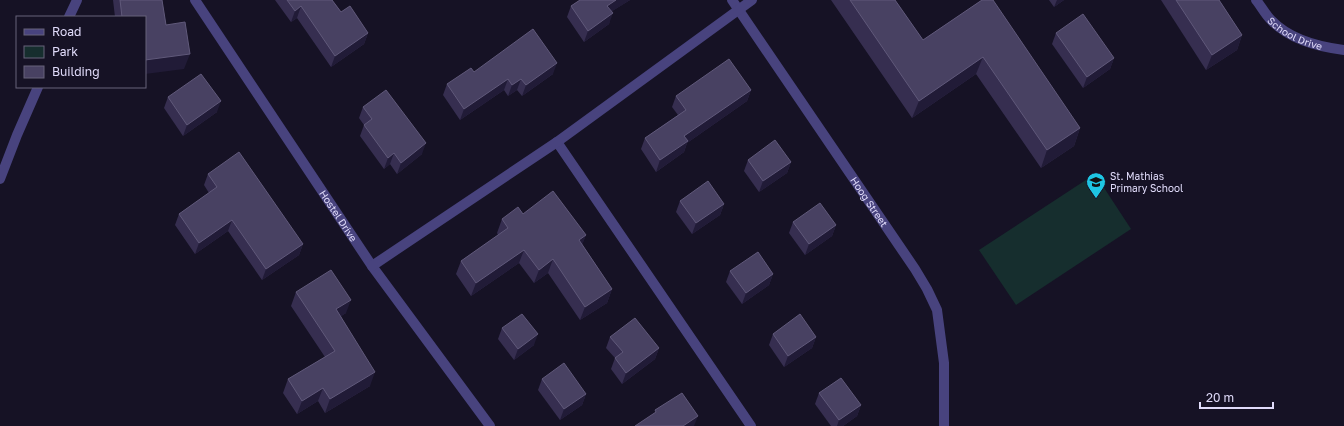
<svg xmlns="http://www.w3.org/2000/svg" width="1344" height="426" font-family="'Golos Text',sans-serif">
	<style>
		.green { fill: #162e2e }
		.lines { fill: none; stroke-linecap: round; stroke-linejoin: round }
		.minor { stroke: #48437e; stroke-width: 10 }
		.wall { fill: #362e50 }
		.shaded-wall { fill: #211b37 }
		.building { fill: #484162; stroke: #60597a }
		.labels { text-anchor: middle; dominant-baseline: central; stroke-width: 3.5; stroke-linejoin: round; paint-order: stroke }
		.street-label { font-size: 10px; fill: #e0dbfa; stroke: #161225 }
		.poi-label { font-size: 10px; fill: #e0dbfa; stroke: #161225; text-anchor: start }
	</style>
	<rect width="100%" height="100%" fill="#161225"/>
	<path class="green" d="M 1095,174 L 1131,229 L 1016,305 L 979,250 Z"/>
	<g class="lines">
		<g class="minor">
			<path id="s1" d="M 195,0 L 372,266 L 490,426"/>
			<path id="s2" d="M 732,0 L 915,269 L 927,289 L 937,310 L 944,363 L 944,426"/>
			<path id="s3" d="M 1256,0 C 1261,6 1265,14 1271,20 C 1289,39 1319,47 1344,50"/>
			<path d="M 69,17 L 77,0"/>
			<path d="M 557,142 L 751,426"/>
			<path d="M 0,179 L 17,135 L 38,87"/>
			<path d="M 372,266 L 557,142 L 752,0"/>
		</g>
	</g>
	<g class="wall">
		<path d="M 113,0 L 162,0 L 166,25 L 184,69 L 145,17 L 115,17 Z"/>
		<path d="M 275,0 L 332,0 L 341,12 L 368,33 L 364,44 L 331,67 L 297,18 L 291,22 Z"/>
		<path d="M 580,0 L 630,0 L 612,11 L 609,24 L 584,42 L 567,17 L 571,6 Z"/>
		<path d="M 831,0 L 895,0 L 923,40 L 982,0 L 1080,128 L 1074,146 L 1041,168 L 976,74 L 912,118 Z"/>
		<path d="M 1049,0 L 1064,0 L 1054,7 Z"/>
		<path d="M 1161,0 L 1219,0 L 1242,35 L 1237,50 L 1206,70 Z"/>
		<path d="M 1056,33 L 1114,58 L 1110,69 L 1083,88 L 1052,44 Z"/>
		<path d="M 474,72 L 553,74 L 522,96 L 517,90 L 508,96 L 504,90 L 460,120 L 443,95 L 447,84 Z"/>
		<path d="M 751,90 L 747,101 L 687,143 L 684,152 L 656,172 L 641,149 L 645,138 L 678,115 L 672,107 L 676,96 Z"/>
		<path d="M 168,97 L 217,112 L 183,136 L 164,108 Z"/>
		<path d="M 363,107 L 422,154 L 397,174 L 390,164 L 384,169 L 360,136 L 364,125 L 359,118 Z"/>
		<path d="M 748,160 L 791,162 L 787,173 L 759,192 L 744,171 Z"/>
		<path d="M 208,174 L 303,244 L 299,255 L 262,280 L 228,231 L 195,254 L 175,225 L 179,214 L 209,193 L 204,185 Z"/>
		<path d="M 680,201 L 724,204 L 720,215 L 692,234 L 676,212 Z"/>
		<path d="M 523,214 L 586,235 L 582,244 L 612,289 L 607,303 L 580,320 L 548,273 L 534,283 L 519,263 L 471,296 L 456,274 L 461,261 L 498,235 L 497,233 L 502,219 Z"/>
		<path d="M 793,222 L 836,225 L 832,236 L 805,255 L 789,233 Z"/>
		<path d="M 730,271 L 773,274 L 769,285 L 742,304 L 726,282 Z"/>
		<path d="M 296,292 L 346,313 L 341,316 L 370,386 L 325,413 L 318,401 L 297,414 L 283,393 L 288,379 L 325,357 L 291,306 Z"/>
		<path d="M 502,328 L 534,345 L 514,360 L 498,339 Z"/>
		<path d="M 773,334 L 816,337 L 812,348 L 784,367 L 769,345 Z"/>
		<path d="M 610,337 L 659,348 L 655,359 L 622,384 L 611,369 L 615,358 L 606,348 Z"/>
		<path d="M 542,379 L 586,394 L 582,405 L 560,420 L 538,390 Z"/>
		<path d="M 819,393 L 861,405 L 857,416 L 843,426 L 831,426 L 815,404 Z"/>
	</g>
	<g class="shaded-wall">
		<path d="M 616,0 L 630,0 L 603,17 L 607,6 Z"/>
		<path d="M 1057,0 L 1064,0 L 1054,7 Z"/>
		<path d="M 301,6 L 297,18 L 291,22 L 295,11 Z"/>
		<path d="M 613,13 L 609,24 L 584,42 L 588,31 Z"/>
		<path d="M 368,33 L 364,44 L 331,67 L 335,56 Z"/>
		<path d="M 1242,35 L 1237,50 L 1206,70 L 1212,55 Z"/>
		<path d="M 190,54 L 184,69 L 145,74 L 145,60 Z"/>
		<path d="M 983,57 L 976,74 L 912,118 L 919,101 Z"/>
		<path d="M 1114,58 L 1110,69 L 1083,88 L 1087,77 Z"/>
		<path d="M 557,63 L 553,74 L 522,96 L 526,85 Z"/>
		<path d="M 508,79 L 504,90 L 460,120 L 464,109 Z"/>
		<path d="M 521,79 L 517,90 L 508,96 L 512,85 Z"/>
		<path d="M 751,90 L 747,101 L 687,143 L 684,152 L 656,172 L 660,160 L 684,136 Z"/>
		<path d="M 221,101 L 217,112 L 183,136 L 187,125 Z"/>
		<path d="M 1080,128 L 1074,146 L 1041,168 L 1047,150 Z"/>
		<path d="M 426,143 L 422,154 L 397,174 L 401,163 Z"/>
		<path d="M 394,153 L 390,164 L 384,169 L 388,158 Z"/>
		<path d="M 791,162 L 787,173 L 759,192 L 763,181 Z"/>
		<path d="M 724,204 L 720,215 L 692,234 L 696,223 Z"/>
		<path d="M 232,220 L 228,231 L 195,254 L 199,243 Z"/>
		<path d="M 836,225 L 832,236 L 805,255 L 809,244 Z"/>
		<path d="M 586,235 L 581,248 L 579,240 Z"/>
		<path d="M 303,244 L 299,255 L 262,280 L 266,269 Z"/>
		<path d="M 524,250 L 519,263 L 471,296 L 476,283 Z"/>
		<path d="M 553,259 L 548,273 L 534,283 L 539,270 Z"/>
		<path d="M 773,274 L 769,285 L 742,304 L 746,293 Z"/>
		<path d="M 612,289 L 607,303 L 580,320 L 585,307 Z"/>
		<path d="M 351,300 L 346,313 L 331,323 L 336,309 Z"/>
		<path d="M 538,334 L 534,345 L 514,360 L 518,349 Z"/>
		<path d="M 816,337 L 812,348 L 784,367 L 788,356 Z"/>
		<path d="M 659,348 L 655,359 L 622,384 L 626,373 Z"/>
		<path d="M 375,372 L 370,386 L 325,413 L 330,399 Z"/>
		<path d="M 323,388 L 318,401 L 297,414 L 302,401 Z"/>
		<path d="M 586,394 L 582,405 L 560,420 L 564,409 Z"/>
		<path d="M 861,405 L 857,416 L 843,426 L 837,426 L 839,420 Z"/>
		<path d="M 698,416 L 694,426 L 683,426 Z"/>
	</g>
	<g class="building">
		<path d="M 120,0 L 162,0 L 166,25 L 185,22 L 190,54 L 145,60 L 145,17 L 122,17 Z"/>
		<path d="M 287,0 L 332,0 L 341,12 L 350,6 L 368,33 L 335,56 L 301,6 L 295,11 Z"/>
		<path d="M 580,0 L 616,0 L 607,6 L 613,13 L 588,31 L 571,6 Z"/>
		<path d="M 850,0 L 895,0 L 923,40 L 982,0 L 993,0 L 1080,128 L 1047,150 L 983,57 L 919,101 Z"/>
		<path d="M 1176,0 L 1219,0 L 1242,35 L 1212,55 Z"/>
		<path d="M 1083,14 L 1114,58 L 1087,77 L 1056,33 Z"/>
		<path d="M 533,29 L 557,63 L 526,85 L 521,79 L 512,85 L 508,79 L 464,109 L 447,84 L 471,68 L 474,72 Z"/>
		<path d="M 729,59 L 751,90 L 684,136 L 688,141 L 660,160 L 645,138 L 686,110 L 676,96 Z"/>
		<path d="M 201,74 L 221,101 L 187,125 L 168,97 Z"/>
		<path d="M 386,90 L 426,143 L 401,163 L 394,153 L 388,158 L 364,125 L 372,119 L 363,107 Z"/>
		<path d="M 775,140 L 791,162 L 763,181 L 748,160 Z"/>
		<path d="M 239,152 L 303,244 L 266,269 L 232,220 L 199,243 L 179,214 L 217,187 L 208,174 Z"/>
		<path d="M 708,181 L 724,204 L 696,223 L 680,201 Z"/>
		<path d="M 553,191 L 586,235 L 579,240 L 612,289 L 585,307 L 553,259 L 539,270 L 524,250 L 476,283 L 461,261 L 508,228 L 502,219 L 518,207 L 523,214 Z"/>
		<path d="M 820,203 L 836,225 L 809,244 L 793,222 Z"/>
		<path d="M 758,252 L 773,274 L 746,293 L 730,271 Z"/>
		<path d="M 331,270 L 351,300 L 336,309 L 375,372 L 330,399 L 323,388 L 302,401 L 288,379 L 335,351 L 296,292 Z"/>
		<path d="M 522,314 L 538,334 L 518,349 L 502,328 Z"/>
		<path d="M 800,314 L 816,337 L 788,356 L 773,334 Z"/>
		<path d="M 635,318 L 659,348 L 626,373 L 615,358 L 623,352 L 610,337 Z"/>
		<path d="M 564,363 L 586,394 L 564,409 L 542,379 Z"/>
		<path d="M 841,378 L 861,405 L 839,420 L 819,393 Z"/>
		<path d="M 682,393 L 698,416 L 683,426 L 635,426 L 656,412 L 655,410 Z"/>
	</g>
	<defs>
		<symbol id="school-pin" viewBox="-11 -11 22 30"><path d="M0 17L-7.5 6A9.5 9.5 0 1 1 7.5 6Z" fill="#1ec5e3" stroke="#161225"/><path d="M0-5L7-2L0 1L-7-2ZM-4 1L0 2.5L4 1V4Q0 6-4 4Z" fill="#111"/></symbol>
	</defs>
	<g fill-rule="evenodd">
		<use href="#school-pin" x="1085" y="171" width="22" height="30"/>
	</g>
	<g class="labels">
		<g class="street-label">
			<text stroke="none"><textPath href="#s3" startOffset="53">School Drive</textPath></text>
			<text stroke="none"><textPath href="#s2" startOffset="244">Hoog Street</textPath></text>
			<text stroke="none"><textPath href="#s1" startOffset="259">Hostel Drive</textPath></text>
		</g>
		<g class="poi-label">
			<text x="1110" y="176">St. Mathias<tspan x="1110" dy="12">Primary School</tspan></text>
		</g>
	</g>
	<rect x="16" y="16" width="130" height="72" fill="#161225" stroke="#67627a"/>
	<rect x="24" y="29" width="20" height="6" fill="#48437e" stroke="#67627a"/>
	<text x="52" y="36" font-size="12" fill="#e0dbfa">Road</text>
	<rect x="24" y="46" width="20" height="12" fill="#162e2e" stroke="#67627a"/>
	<text x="52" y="56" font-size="12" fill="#e0dbfa">Park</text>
	<rect x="24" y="66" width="20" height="12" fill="#484162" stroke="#67627a"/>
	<text x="52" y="76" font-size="12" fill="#e0dbfa">Building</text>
	<path d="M1200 402v6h73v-6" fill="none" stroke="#e0dbfa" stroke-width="2"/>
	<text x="1206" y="402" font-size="12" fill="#e0dbfa" stroke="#161225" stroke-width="3" paint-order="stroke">20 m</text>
</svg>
